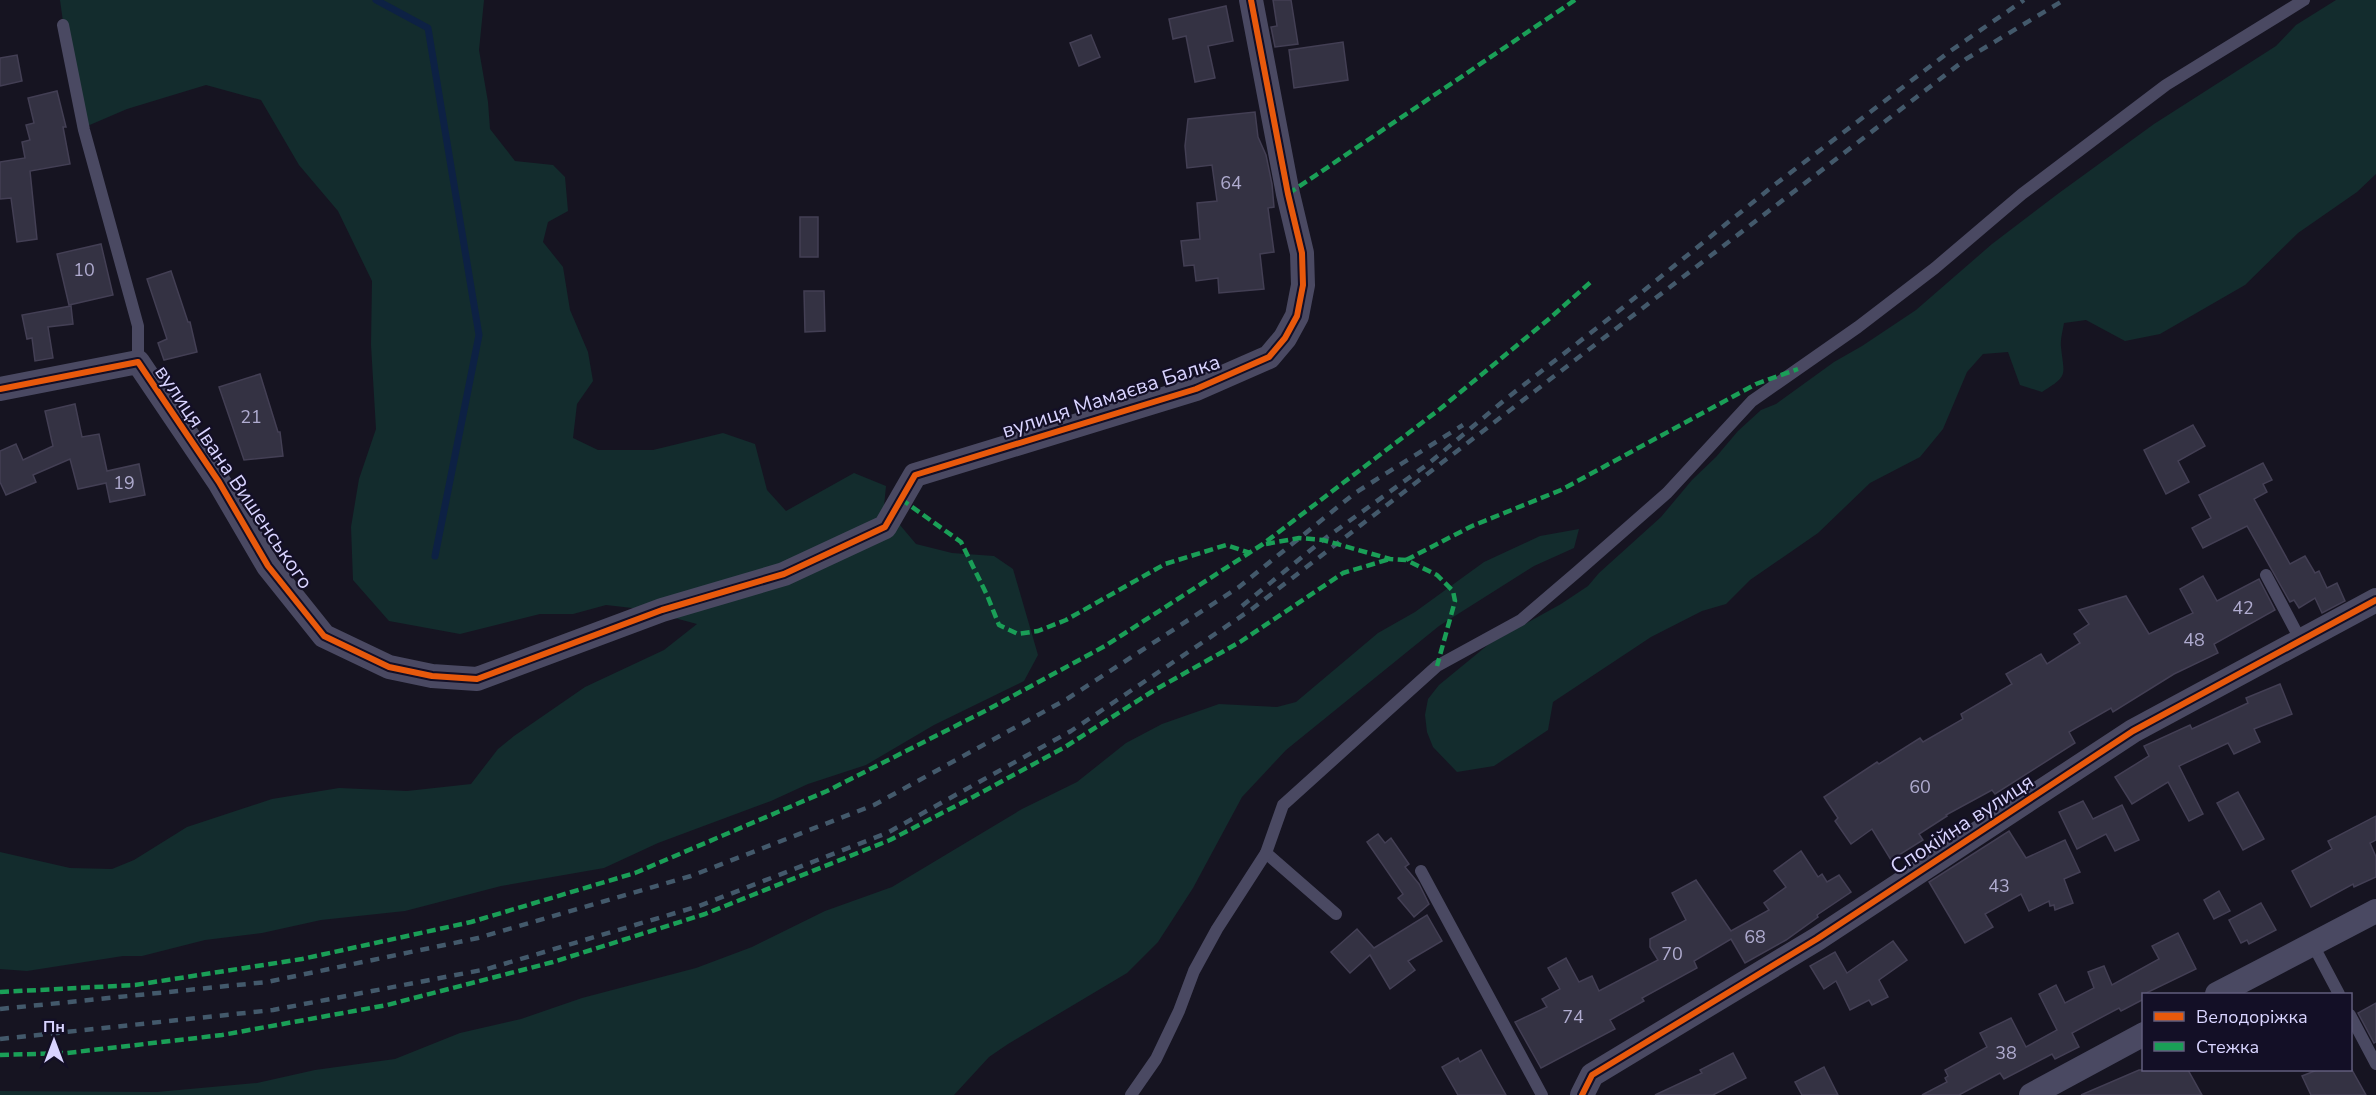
<svg xmlns="http://www.w3.org/2000/svg" width="2376" height="1095" font-family="'Nunito Sans',sans-serif">
	<style>
		.green { fill: #132c2d }
		.lines { fill: none; stroke-linecap: round; stroke-linejoin: round }
		.stream { stroke: #0d2144; stroke-width: 7 }
		.building { fill: #343243; stroke: #433f54; stroke-width: 1.5 }
		.lane { stroke: #4a4962; stroke-width: 12 }
		.street { stroke: #4a4962; stroke-width: 24 }
		.rail { stroke: #43596b; stroke-width: 4.5; stroke-dasharray: 9 8; stroke-linecap: butt }
		.quiet { stroke: #1a9f57; stroke-width: 4.5; stroke-dasharray: 9 4.5; stroke-linecap: butt }
		.cycleway-casing { stroke: #130f26; stroke-width: 10 }
		.cycleway { stroke: #e8590c; stroke-width: 6 }
		.labels { text-anchor: middle; dominant-baseline: central; stroke-width: 4.5; stroke-linejoin: round; paint-order: stroke }
		.number-label { font-size: 18px; fill: #b0acd0 }
		.street-label { font-size: 21px; fill: #d9d4ff; stroke: #130f26 }
	</style>
	<rect width="100%" height="100%" fill="#161421"/>
	<g class="green">
		<path d="M 60,0 L 484,0 L 479,50 L 488,102 L 490,129 L 515,161 L 553,165 L 565,177 L 568,211 L 548,222 L 543,242 L 563,267 L 570,310 L 588,352 L 593,381 L 577,404 L 573,438 L 598,450 L 653,450 L 723,433 L 755,444 L 767,490 L 786,511 L 854,473 L 886,486 L 884,506 L 916,544 L 952,553 L 994,556 L 1013,569 L 1038,655 L 1024,681 L 934,725 L 866,765 L 808,784 L 771,801 L 658,843 L 604,868 L 501,886 L 405,911 L 321,920 L 262,933 L 205,940 L 142,956 L 123,956 L 27,971 L 0,969 L 0,852 L 70,868 L 112,869 L 134,860 L 187,827 L 272,799 L 339,788 L 407,791 L 471,784 L 498,749 L 514,736 L 585,687 L 664,650 L 697,624 L 641,609 L 606,605 L 573,614 L 540,614 L 460,634 L 389,621 L 353,580 L 351,527 L 359,479 L 376,429 L 371,345 L 372,281 L 338,211 L 299,165 L 261,100 L 206,85 L 127,109 L 78,130 Z"/>
		<path d="M 2336,0 L 2376,0 L 2376,174 L 2357,192 L 2298,233 L 2245,285 L 2160,334 L 2125,341 L 2086,320 L 2064,323 C 2063,330 2060,339 2061,347 C 2064,376 2069,375 2042,392 L 2020,385 L 2008,352 L 1983,354 L 1967,372 L 1943,429 L 1920,457 L 1870,483 L 1818,533 L 1750,580 L 1726,604 L 1702,611 L 1651,637 L 1553,702 L 1548,730 L 1494,766 L 1457,772 L 1433,747 L 1427,732 L 1425,715 L 1428,699 L 1439,685 L 1489,644 L 1561,604 L 1588,586 L 1599,573 L 1661,517 L 1692,480 L 1716,457 L 1738,431 L 1761,410 L 1776,404 L 1834,362 L 1862,346 L 1916,310 L 1992,244 L 2059,193 L 2154,124 L 2276,46 L 2296,25 Z"/>
		<path d="M 1579,529 L 1574,548 L 1534,566 L 1439,626 L 1286,750 L 1242,797 L 1193,888 L 1158,942 L 1127,973 L 1008,1044 L 989,1057 L 954,1095 L 0,1095 L 0,1091 L 157,1092 L 257,1083 L 315,1070 L 395,1059 L 460,1033 L 521,1019 L 582,998 L 696,968 L 752,947 L 825,911 L 892,887 L 1022,809 L 1077,782 L 1126,743 L 1162,724 L 1219,704 L 1277,707 L 1296,702 L 1378,633 L 1415,612 L 1484,562 L 1540,536 Z"/>
	</g>
	<g class="lines">
		<path class="stream" d="M 376,0 L 428,28 L 479,335 L 435,556"/>
	</g>
	<g class="building">
		<path d="M 1273,0 L 1291,0 L 1298,44 L 1275,47 L 1271,27 L 1277,26 Z"/>
		<path d="M 1226,6 L 1233,41 L 1208,46 L 1215,78 L 1195,82 L 1186,36 L 1173,39 L 1169,19 Z"/>
		<path d="M 1091,35 L 1100,57 L 1079,66 L 1070,43 Z"/>
		<path d="M 1343,42 L 1348,80 L 1294,88 L 1289,50 Z"/>
		<path d="M 17,55 L 22,81 L 0,86 L 0,58 Z"/>
		<path d="M 57,91 L 66,127 L 63,127 L 70,164 L 30,171 L 37,239 L 17,242 L 11,198 L 0,199 L 0,162 L 25,158 L 22,142 L 30,140 L 26,125 L 34,123 L 28,98 Z"/>
		<path d="M 1255,112 L 1258,137 L 1266,155 L 1272,184 L 1274,207 L 1268,208 L 1274,252 L 1260,254 L 1264,289 L 1219,293 L 1218,278 L 1196,281 L 1194,265 L 1184,266 L 1181,241 L 1200,239 L 1197,203 L 1217,201 L 1212,165 L 1187,168 L 1185,146 L 1188,119 Z"/>
		<rect x="800" y="217" width="18" height="40"/>
		<path d="M 101,244 L 113,295 L 69,305 L 57,254 Z"/>
		<path d="M 171,271 L 188,322 L 190,322 L 197,352 L 164,360 L 158,343 L 167,339 L 147,279 Z"/>
		<path d="M 804,291 L 824,291 L 825,331 L 805,332 Z"/>
		<path d="M 71,306 L 73,324 L 48,327 L 53,358 L 35,361 L 32,338 L 27,339 L 22,315 Z"/>
		<path d="M 260,374 L 278,432 L 280,432 L 283,456 L 244,460 L 219,387 Z"/>
		<path d="M 75,404 L 82,437 L 99,434 L 107,471 L 139,464 L 145,495 L 110,502 L 106,483 L 78,489 L 70,459 L 33,475 L 36,482 L 6,495 L 0,482 L 0,451 L 16,444 L 23,460 L 53,446 L 45,411 Z"/>
		<path d="M 2193,425 L 2205,446 L 2178,461 L 2189,482 L 2166,494 L 2144,450 Z"/>
		<path d="M 2263,463 L 2272,480 L 2263,484 L 2267,492 L 2254,499 L 2290,564 L 2305,556 L 2315,573 L 2319,571 L 2327,588 L 2337,583 L 2345,601 L 2322,613 L 2315,598 L 2299,608 L 2294,600 L 2290,602 L 2247,526 L 2203,548 L 2192,528 L 2211,518 L 2199,495 Z"/>
		<path d="M 2203,576 L 2217,601 L 2259,579 L 2275,610 L 2214,644 L 2218,653 L 2174,674 L 2113,712 L 2111,708 L 2069,732 L 2075,743 L 1995,794 L 1992,790 L 1946,815 L 1947,816 L 1919,834 L 1923,840 L 1891,860 L 1872,829 L 1851,844 L 1835,821 L 1838,818 L 1824,797 L 1877,762 L 1879,764 L 1920,738 L 1923,742 L 1963,719 L 1961,714 L 2012,684 L 2006,674 L 2041,654 L 2047,664 L 2080,643 L 2074,634 L 2089,624 L 2079,610 L 2126,596 L 2149,634 L 2193,613 L 2180,589 Z"/>
		<path d="M 2280,684 L 2292,714 L 2254,729 L 2260,742 L 2234,754 L 2228,743 L 2179,766 L 2203,814 L 2189,821 L 2168,782 L 2132,804 L 2115,777 L 2149,756 L 2144,746 L 2190,725 L 2192,729 L 2248,703 L 2246,698 Z"/>
		<path d="M 2238,792 L 2264,839 L 2243,850 L 2217,803 Z"/>
		<path d="M 2083,801 L 2093,819 L 2122,805 L 2139,840 L 2115,851 L 2106,834 L 2077,849 L 2059,812 Z"/>
		<path d="M 2376,816 L 2376,840 L 2370,843 L 2376,857 L 2376,877 L 2354,887 L 2353,884 L 2311,907 L 2292,871 L 2332,849 L 2328,841 Z"/>
		<path d="M 2009,831 L 2026,858 L 2065,840 L 2080,872 L 2064,879 L 2073,903 L 2055,910 L 2054,905 L 2050,906 L 2049,901 L 2029,911 L 2021,894 L 1985,914 L 1993,927 L 1965,943 L 1929,882 Z"/>
		<path d="M 1378,834 L 1385,843 L 1391,838 L 1409,864 L 1405,867 L 1419,884 L 1429,904 L 1414,917 L 1398,898 L 1403,894 L 1367,842 Z"/>
		<path d="M 1801,851 L 1818,877 L 1822,874 L 1827,882 L 1839,875 L 1851,892 L 1817,915 L 1818,917 L 1786,940 L 1745,963 L 1731,939 L 1694,961 L 1697,968 L 1642,998 L 1644,1001 L 1610,1020 L 1615,1029 L 1541,1068 L 1515,1022 L 1547,1007 L 1542,999 L 1560,989 L 1548,968 L 1566,958 L 1579,982 L 1592,976 L 1599,991 L 1658,960 L 1650,947 L 1650,939 L 1686,920 L 1672,893 L 1696,880 L 1731,931 L 1769,910 L 1764,903 L 1786,887 L 1774,871 Z"/>
		<path d="M 2219,891 L 2230,911 L 2214,919 L 2204,900 Z"/>
		<path d="M 2261,903 L 2276,930 L 2249,944 L 2247,940 L 2241,943 L 2229,920 Z"/>
		<path d="M 1427,915 L 1442,941 L 1408,961 L 1415,970 L 1390,989 L 1370,955 L 1350,973 L 1331,952 L 1357,929 L 1374,948 Z"/>
		<path d="M 2178,933 L 2196,969 L 2144,994 L 2144,999 L 2121,1011 L 2119,1008 L 2072,1033 L 2079,1047 L 2055,1059 L 2052,1054 L 2004,1079 L 2000,1073 L 1959,1095 L 1922,1095 L 1947,1082 L 1945,1078 L 1948,1076 L 1945,1070 L 1987,1047 L 1980,1033 L 2011,1018 L 2026,1047 L 2057,1030 L 2039,994 L 2056,985 L 2065,1003 L 2094,988 L 2088,972 L 2104,966 L 2112,985 L 2159,959 L 2152,946 Z"/>
		<path d="M 1893,941 L 1907,960 L 1879,980 L 1888,997 L 1872,1005 L 1869,1000 L 1850,1010 L 1836,981 L 1824,989 L 1810,966 L 1835,952 L 1847,973 Z"/>
		<path d="M 2376,1003 L 2376,1042 L 2374,1043 L 2358,1013 Z"/>
		<path d="M 1481,1050 L 1493,1072 L 1506,1095 L 1458,1095 L 1442,1067 L 1458,1058 L 1460,1062 Z"/>
		<path d="M 1733,1053 L 1746,1078 L 1713,1095 L 1655,1095 L 1702,1073 L 1700,1070 Z"/>
		<path d="M 1824,1067 L 1838,1095 L 1802,1095 L 1795,1082 Z"/>
		<path d="M 2139,1070 L 2188,1070 L 2202,1095 L 2081,1095 Z"/>
		<path d="M 2317,1070 L 2352,1070 L 2366,1095 L 2311,1095 L 2302,1076 Z"/>
	</g>
	<g class="lines">
		<g class="lane">
			<path d="M 63,25 L 84,130 L 138,326 L 138,362"/>
			<path d="M 2266,575 L 2300,639"/>
			<path d="M 1266,853 L 1336,914"/>
			<path d="M 1421,871 L 1542,1095"/>
			<path d="M 2312,943 L 2339,994"/>
			<path d="M 2350,1015 L 2376,1064"/>
			<path d="M 1131,1095 L 1156,1059 L 1179,1011 L 1194,971 L 1217,929 L 1266,853 L 1283,805 L 1437,666 L 1521,620 L 1577,572 L 1667,493 L 1752,401 L 1858,327 L 1935,268 L 2022,194 L 2166,85 L 2304,0"/>
		</g>
		<g class="street">
			<path d="M 0,389 L 138,362 L 219,482 L 268,566 L 324,636 L 389,667 L 432,676 L 477,679 L 662,610 L 784,574 L 885,527 L 915,475 L 1196,389 L 1269,357 L 1285,338 L 1297,316 L 1303,285 L 1302,253 L 1288,194 L 1251,0"/>
			<path d="M 2217,994 L 2376,911"/>
			<path d="M 1582,1095 L 1592,1075 L 1817,939 L 2133,731 L 2376,600"/>
			<path d="M 2031,1095 L 2144,1034"/>
		</g>
		<g class="rail">
			<path d="M 1242,606 L 1323,540 L 1428,464 L 1507,398 L 1616,313 L 1773,186 L 1949,52 L 2024,0"/>
			<path d="M 0,1009 L 267,982 L 478,938 L 691,876 L 874,805 L 1067,699 L 1239,587 L 1355,493 L 1463,425"/>
			<path d="M 0,1039 L 273,1010 L 487,969 L 699,906 L 887,833 L 1071,731 L 1252,609 L 1966,59 L 2064,0"/>
		</g>
		<g class="quiet">
			<path d="M 1288,194 L 1575,0"/>
			<path d="M 901,499 L 961,542 L 987,595 L 999,625 L 1018,634 L 1038,631 L 1066,620 L 1165,564 L 1226,545 L 1250,553"/>
			<path d="M 1266,544 L 1299,538 L 1323,540 L 1390,559 L 1406,560 L 1437,575 L 1453,591 L 1455,601 L 1437,666"/>
			<path d="M 1406,560 L 1472,526 L 1561,490 L 1756,384 L 1798,369"/>
			<path d="M 0,992 L 135,985 L 302,959 L 471,922 L 635,873 L 827,791 L 985,711 L 1105,646 L 1263,544 L 1440,409 L 1550,318 L 1593,280"/>
			<path d="M 0,1055 L 67,1053 L 222,1035 L 387,1005 L 553,962 L 705,914 L 890,840 L 973,797 L 1065,747 L 1153,691 L 1240,642 L 1343,573 L 1390,559"/>
		</g>
		<defs>
			<g id="cycleway">
				<path d="M 0,389 L 138,362 L 219,482 L 268,566 L 324,636 L 389,667 L 432,676 L 477,679 L 662,610 L 784,574 L 885,527 L 915,475 L 1196,389 L 1269,357 L 1285,338 L 1297,316 L 1303,285 L 1302,253 L 1288,194 L 1251,0"/>
				<path d="M 1582,1095 L 1592,1075 L 1817,939 L 2133,731 L 2376,600"/>
			</g>
		</defs>
		<use href="#cycleway" class="cycleway-casing"/>
		<use href="#cycleway" class="cycleway"/>
	</g>
	<g class="labels">
		<g class="number-label">
			<text x="1231" y="183">64</text>
			<text x="84" y="270">10</text>
			<text x="251" y="417">21</text>
			<text x="124" y="483">19</text>
			<text x="2243" y="608">42</text>
			<text x="2194" y="640">48</text>
			<text x="1920" y="787">60</text>
			<text x="1999" y="886">43</text>
			<text x="1755" y="937">68</text>
			<text x="1672" y="954">70</text>
			<text x="1573" y="1017">74</text>
			<text x="2006" y="1053">38</text>
		</g>
		<g class="street-label">
			<text transform="translate(1111 396) rotate(-18)">вулиця Мамаєва Балка</text>
			<text transform="translate(234 477) rotate(56)">вулиця Івана Вишенського</text>
			<text transform="translate(1962 824) rotate(-33)">Спокійна вулиця</text>
		</g>
	</g>
	<rect x="2142" y="993" width="210" height="78" fill="#130f26" stroke="#625e7d" stroke-width="1.5"/>
	<rect x="2154" y="1012" width="30" height="9" fill="#e8590c" stroke="#625e7d" stroke-width="1.5"/>
	<text x="2196" y="1023" font-size="18" fill="#d9d4ff">Велодоріжка</text>
	<rect x="2154" y="1042" width="30" height="9" fill="#1a9f57" stroke="#625e7d" stroke-width="1.5"/>
	<text x="2196" y="1053" font-size="18" fill="#d9d4ff">Стежка</text>
	<g transform="translate(54 1041)" stroke="#130f26" stroke-width="4.5" paint-order="stroke">
	<path d="M0-4.5L10 22L0 15L-10 22Z" fill="#d9d4ff"/>
	<text y="-9" font-size="16" font-weight="bold" text-anchor="middle" fill="#d9d4ff">Пн</text>
	</g>
</svg>
